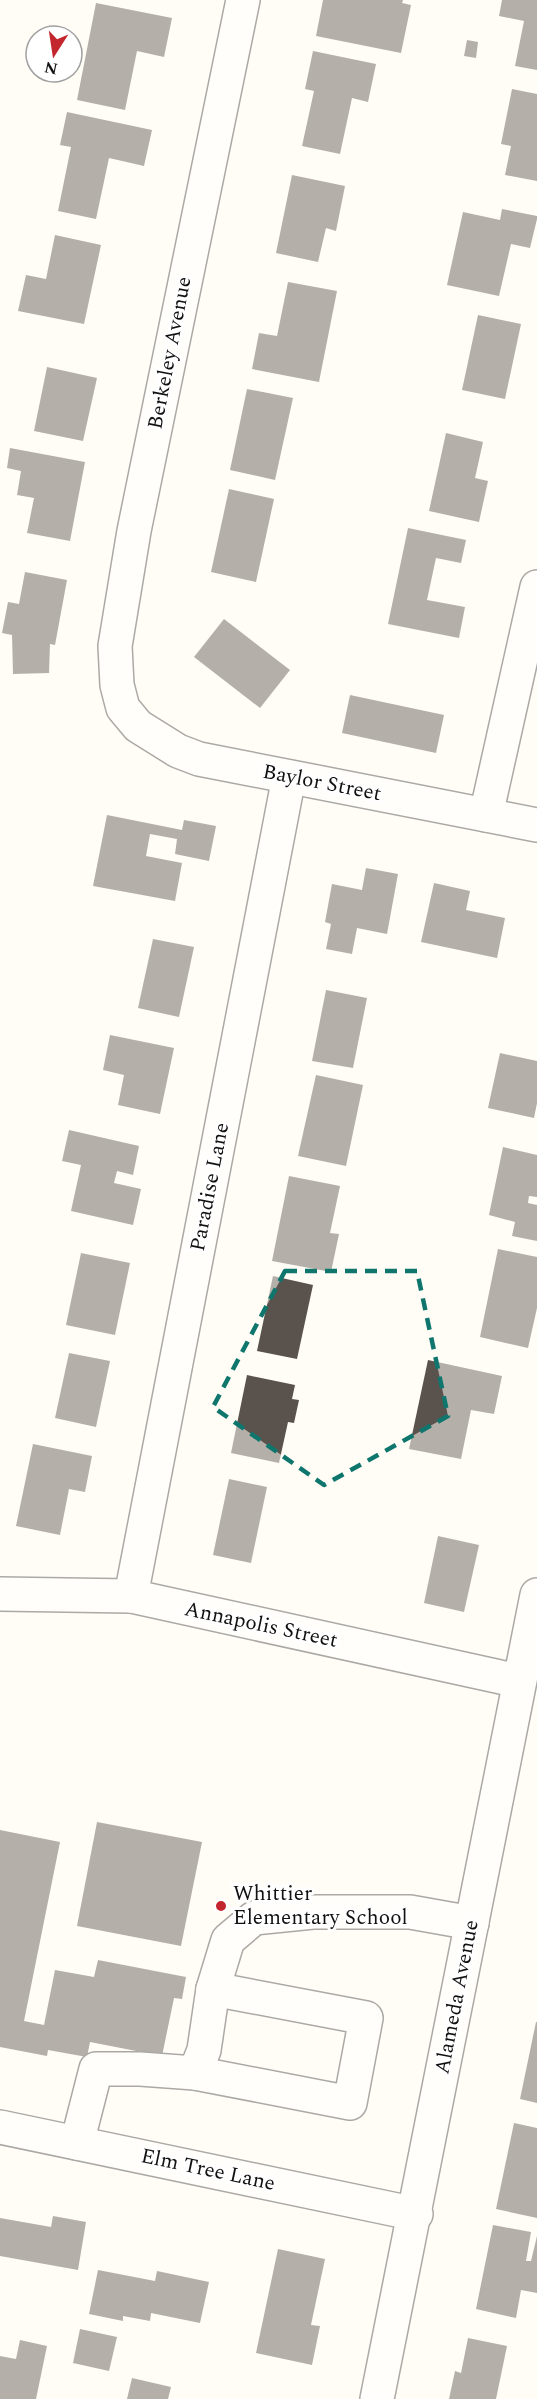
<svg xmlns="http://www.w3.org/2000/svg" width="537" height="2399" font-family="Spectral,serif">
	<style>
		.building { fill: #5a524d }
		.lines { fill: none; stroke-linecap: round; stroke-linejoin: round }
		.minor-casing { stroke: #444; stroke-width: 36 }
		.minor { stroke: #fff; stroke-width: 33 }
		.marked { fill: none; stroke: #0f766e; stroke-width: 4.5; stroke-dasharray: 12 8; stroke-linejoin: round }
		.poi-dot { fill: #c4262e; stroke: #fff; stroke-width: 2 }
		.labels { text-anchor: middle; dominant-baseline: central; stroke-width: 6; stroke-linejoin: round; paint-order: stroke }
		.street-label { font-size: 21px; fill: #111; stroke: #fff }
		.poi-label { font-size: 21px; fill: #111; stroke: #fff; text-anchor: start }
	</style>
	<rect width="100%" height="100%" fill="#fffdf5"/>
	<g class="building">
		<path d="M 323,0 L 403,0 L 402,3 L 411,5 L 401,53 L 316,36 Z"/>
		<path d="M 502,0 L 537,0 L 537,70 L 515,66 L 524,21 L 499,16 Z"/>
		<path d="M 96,3 L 172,18 L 164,57 L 137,51 L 125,110 L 77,100 Z"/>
		<path d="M 467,40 L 478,42 L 476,58 L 464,56 Z"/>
		<path d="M 313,51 L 376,64 L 368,102 L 352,98 L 340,154 L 302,146 L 314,91 L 305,89 Z"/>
		<path d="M 512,89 L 537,94 L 537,181 L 505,175 L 511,146 L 501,144 Z"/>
		<path d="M 67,112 L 152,130 L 144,166 L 109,158 L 96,219 L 58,211 L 71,147 L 60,145 Z"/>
		<path d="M 292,175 L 345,186 L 336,231 L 326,228 L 318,262 L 276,253 Z"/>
		<path d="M 502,209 L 537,216 L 537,219 L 530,248 L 511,244 L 499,296 L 447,285 L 463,212 L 500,220 Z"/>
		<path d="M 55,235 L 101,245 L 84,324 L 18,311 L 26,275 L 46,279 Z"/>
		<path d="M 288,282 L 337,291 L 319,382 L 252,369 L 259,333 L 277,336 Z"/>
		<path d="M 478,315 L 521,324 L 505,399 L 462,390 Z"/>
		<path d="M 47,367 L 97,378 L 83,441 L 34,431 Z"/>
		<path d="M 247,389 L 293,398 L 275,480 L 230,470 Z"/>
		<path d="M 446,433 L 483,442 L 475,478 L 488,481 L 479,522 L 429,511 Z"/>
		<path d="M 10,448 L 85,462 L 70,541 L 27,533 L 34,498 L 17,495 L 21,471 L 7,468 Z"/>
		<path d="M 229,489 L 274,499 L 256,582 L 211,572 Z"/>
		<path d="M 408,528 L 466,540 L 461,563 L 436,558 L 427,600 L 465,607 L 459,638 L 388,624 Z"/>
		<path d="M 25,572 L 67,580 L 55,645 L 50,644 L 49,673 L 13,674 L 12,635 L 2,633 L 8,602 L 19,604 Z"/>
		<path d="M 224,619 L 290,670 L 260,708 L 194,657 Z"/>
		<path d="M 350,695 L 444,715 L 436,753 L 342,733 Z"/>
		<path d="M 107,815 L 182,830 L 184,820 L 216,826 L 209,861 L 175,854 L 177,839 L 150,834 L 146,856 L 182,863 L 175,901 L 93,886 Z"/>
		<path d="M 366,868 L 398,874 L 387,934 L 357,928 L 352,954 L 326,949 L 331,924 L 325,922 L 332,884 L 362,890 Z"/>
		<path d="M 434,883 L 470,891 L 466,910 L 505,918 L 497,958 L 421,942 Z"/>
		<path d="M 153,939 L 194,947 L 179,1017 L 138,1008 Z"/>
		<path d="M 326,990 L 367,998 L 353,1068 L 312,1061 Z"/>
		<path d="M 110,1035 L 174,1048 L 160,1114 L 118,1105 L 124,1075 L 103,1070 Z"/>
		<path d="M 500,1053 L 537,1061 L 537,1103 L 534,1118 L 488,1108 Z"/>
		<path d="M 316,1075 L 363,1085 L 346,1166 L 298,1156 Z"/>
		<path d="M 69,1130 L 139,1146 L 133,1175 L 117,1171 L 114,1183 L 141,1189 L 133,1225 L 71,1211 L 81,1165 L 62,1161 Z"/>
		<path d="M 503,1147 L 537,1155 L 537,1197 L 529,1196 L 528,1203 L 537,1205 L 537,1241 L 512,1236 L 515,1222 L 489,1215 Z"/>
		<path d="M 289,1176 L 340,1186 L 330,1233 L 339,1234 L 331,1272 L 272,1261 Z"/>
		<path d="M 498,1249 L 537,1257 L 537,1308 L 528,1348 L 480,1337 Z"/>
		<path d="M 81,1253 L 130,1263 L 115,1335 L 66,1325 Z"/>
		<path d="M 273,1276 L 313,1285 L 297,1359 L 257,1351 Z"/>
		<path d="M 69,1353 L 110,1361 L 96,1427 L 55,1418 Z"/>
		<path d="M 428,1360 L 502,1376 L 494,1414 L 471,1410 L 461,1459 L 409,1449 Z"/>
		<path d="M 247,1375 L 295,1385 L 292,1399 L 299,1400 L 294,1423 L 288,1422 L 279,1463 L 231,1453 Z"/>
		<path d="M 33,1444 L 92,1456 L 85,1492 L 69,1489 L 60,1535 L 16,1526 Z"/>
		<path d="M 229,1479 L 267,1487 L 251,1563 L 213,1555 Z"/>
		<path d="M 438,1536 L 479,1545 L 464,1612 L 424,1603 Z"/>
		<path d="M 97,1822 L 202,1842 L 181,1946 L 77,1926 Z"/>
		<path d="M 0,1830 L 60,1842 L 24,2021 L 44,2025 L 55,1970 L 94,1977 L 98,1960 L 186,1977 L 182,1999 L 174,1998 L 162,2056 L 90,2042 L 87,2057 L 48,2050 L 47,2056 L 0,2047 Z"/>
		<path d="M 536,2022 L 537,2022 L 537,2103 L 520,2099 Z"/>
		<path d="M 514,2123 L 537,2128 L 537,2218 L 496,2209 Z"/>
		<path d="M 53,2216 L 86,2222 L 78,2270 L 0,2256 L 0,2218 L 51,2227 Z"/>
		<path d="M 493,2225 L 531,2232 L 526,2261 L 531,2261 L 537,2236 L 537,2293 L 521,2290 L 516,2318 L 476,2309 Z"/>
		<path d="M 278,2249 L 325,2259 L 311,2325 L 320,2326 L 312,2365 L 256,2353 Z"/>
		<path d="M 98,2270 L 155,2281 L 157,2271 L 209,2282 L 200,2323 L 151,2313 L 150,2321 L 123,2316 L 123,2321 L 89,2314 Z"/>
		<path d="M 80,2329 L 117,2337 L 109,2371 L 73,2363 Z"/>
		<path d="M 468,2338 L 507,2346 L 496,2399 L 449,2399 L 455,2371 L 461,2373 Z"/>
		<path d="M 20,2340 L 47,2346 L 36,2399 L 0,2399 L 0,2356 L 16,2359 Z"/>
		<path d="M 132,2378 L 171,2387 L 168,2399 L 127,2399 Z"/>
	</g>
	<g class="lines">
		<defs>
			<g id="minor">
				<path d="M 243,0 L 134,531 L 115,646 L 117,685 L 123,708 L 138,726 L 178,751 L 199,759 L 537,825"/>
				<path d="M 486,815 L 537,587"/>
				<path d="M 0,1594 L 131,1596 L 505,1678 L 518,1682"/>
				<path d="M 131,1596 L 289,777"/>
				<path d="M 195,2073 L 350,2103 L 366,2018 L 213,1989"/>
				<path d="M 0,2127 L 416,2214"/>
				<path d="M 77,2143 L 96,2069 L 140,2069 L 195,2073 L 204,2050 L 213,1989 L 228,1940 L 254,1918 L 313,1912 L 410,1912 L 472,1923"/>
				<path d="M 377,2399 L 537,1595"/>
			</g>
		</defs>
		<use href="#minor" class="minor-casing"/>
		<use href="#minor" class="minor"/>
	</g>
	<path d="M0 0H537V2399H0ZM 285,1271 L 417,1271 L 448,1416 L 324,1485 L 213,1407 Z" fill="#fffdf5" fill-opacity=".55" fill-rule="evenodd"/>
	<path class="marked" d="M 285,1271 L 417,1271 L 448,1416 L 324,1485 L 213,1407 Z"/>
	<circle class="poi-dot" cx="221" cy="1906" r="6"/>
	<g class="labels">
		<g class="street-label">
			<text transform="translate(170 353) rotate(-79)">Berkeley Avenue</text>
			<text transform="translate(322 783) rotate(11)">Baylor Street</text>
			<text transform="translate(210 1187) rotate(-79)">Paradise Lane</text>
			<text transform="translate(261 1625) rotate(12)">Annapolis Street</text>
			<text transform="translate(457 1997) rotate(-79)">Alameda Avenue</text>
			<text transform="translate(208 2170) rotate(12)">Elm Tree Lane</text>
		</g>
		<g class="poi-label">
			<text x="233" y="1894">Whittier<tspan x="233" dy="24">Elementary School</tspan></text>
		</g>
	</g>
	<g transform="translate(54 54) rotate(192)"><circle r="28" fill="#ffffff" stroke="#a0a0a0" stroke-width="1.5"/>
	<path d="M0-4.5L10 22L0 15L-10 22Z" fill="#c4262e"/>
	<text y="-9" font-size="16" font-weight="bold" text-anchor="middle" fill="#111111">N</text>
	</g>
</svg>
